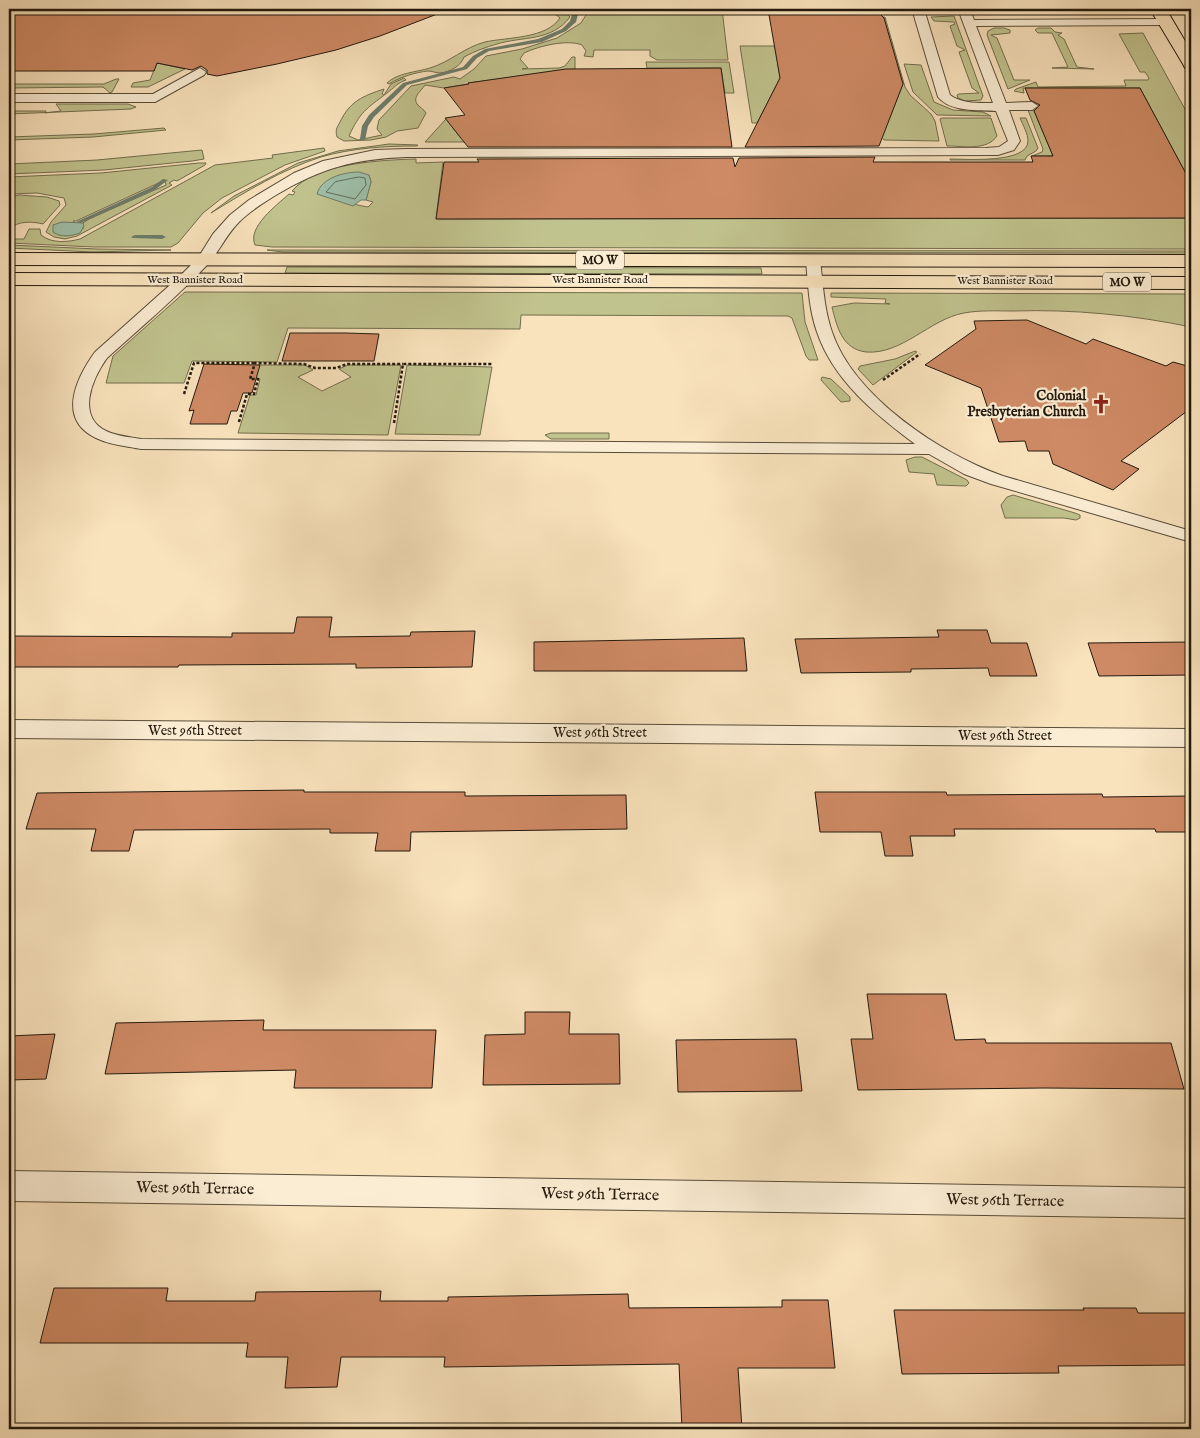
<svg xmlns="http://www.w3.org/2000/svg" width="1200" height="1438" font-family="'IM FELL English',serif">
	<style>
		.green { fill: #c1c38e; stroke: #726e4e; fill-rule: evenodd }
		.water { fill: #9fbfaa; stroke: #6d7d6b }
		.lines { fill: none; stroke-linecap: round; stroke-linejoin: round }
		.shore { stroke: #616c5c; stroke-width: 1 }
		.stream { fill: #6d7d6b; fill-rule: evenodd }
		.building { fill: #ce8a65; stroke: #23190d }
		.service-casing { stroke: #584c39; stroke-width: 2 }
		.minor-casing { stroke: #584c39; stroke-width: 2 }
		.primary-casing { stroke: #23190d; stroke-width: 2 }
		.path { stroke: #23190d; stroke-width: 2.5; stroke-dasharray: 3 2; stroke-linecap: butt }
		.service { fill: #fbedd4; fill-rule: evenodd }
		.minor { fill: #fbedd4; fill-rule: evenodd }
		.primary { fill: #f9e3bd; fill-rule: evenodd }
		.labels { text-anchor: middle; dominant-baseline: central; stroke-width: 4.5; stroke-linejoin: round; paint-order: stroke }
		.far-street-label { font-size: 11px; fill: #23190d; stroke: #fbedd4 }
		.shield { fill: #fbedd4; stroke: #645949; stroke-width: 1 }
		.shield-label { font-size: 12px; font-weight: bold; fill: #23190d }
		.poi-label { font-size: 14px; font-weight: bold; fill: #23190d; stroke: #fbedd4; text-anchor: end }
		.street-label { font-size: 14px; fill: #23190d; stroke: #fbedd4 }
		.near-street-label { font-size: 16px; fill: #23190d; stroke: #fbedd4 }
	</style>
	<rect width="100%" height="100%" fill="#f9e3bd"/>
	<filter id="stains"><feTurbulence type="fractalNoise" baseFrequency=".004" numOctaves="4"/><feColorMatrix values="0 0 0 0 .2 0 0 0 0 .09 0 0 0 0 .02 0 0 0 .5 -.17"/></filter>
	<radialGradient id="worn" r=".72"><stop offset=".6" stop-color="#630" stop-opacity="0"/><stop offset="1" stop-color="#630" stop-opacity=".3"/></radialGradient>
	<g class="green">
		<path d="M 549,9 L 561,9 L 570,17 C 551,42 523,36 497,44 C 486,47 475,51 464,57 C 461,66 450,72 440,73 C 436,73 432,71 428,71 C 417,72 400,77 389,84 L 387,83 C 397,73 417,72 430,68 C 450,62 465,47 485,42 C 508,37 546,39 560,18 Z"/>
		<path d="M 579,9 L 722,9 L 728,60 L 657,60 L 650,56 L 650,50 L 594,50 L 593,57 L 584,56 L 586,51 L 582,45 C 567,39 539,46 524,53 L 520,59 L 528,68 L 522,69 L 559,68 L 565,66 L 572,57 L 575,57 L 575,69 L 468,83 L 469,84 L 444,88 L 425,85 C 422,90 412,97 417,104 C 419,107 424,109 426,113 L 418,128 L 397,131 L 386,137 L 371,140 L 344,141 L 337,137 C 335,129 337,128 340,122 C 350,101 363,96 384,89 L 382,94 L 384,95 L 391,84 L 404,78 L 406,80 C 397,83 394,88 387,93 C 366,109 360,112 349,136 L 358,140 L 382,135 L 377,129 L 379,120 L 411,86 L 454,77 L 460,79 L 474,69 L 486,56 L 522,49 L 557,38 L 581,23 L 586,15 Z"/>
		<path d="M 954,16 L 983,96 L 981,100 L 965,101 L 958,98 L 957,95 L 959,94 L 979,93 L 972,88 L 959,52 L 965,50 L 957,46 L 950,26 L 955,24 L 954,22 L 934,21 L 931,17 Z"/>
		<path d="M 883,17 L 885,17 L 905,87 L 910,95 L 931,114 L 935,121 L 939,141 L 884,140 L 882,137 L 903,84 Z"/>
		<path d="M 994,28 L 1004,28 L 1010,30 L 1010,33 L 991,35 L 997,38 L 1014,80 L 1030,80 L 1008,89 L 987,35 L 988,31 Z"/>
		<path d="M 1038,28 L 1051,28 L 1055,32 L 1062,33 L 1058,35 L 1064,39 L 1077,67 L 1094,69 L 1052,68 L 1068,67 L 1052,33 L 1038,33 L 1035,30 Z"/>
		<path d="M 1143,33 L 1191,120 L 1191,183 L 1140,88 L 1023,88 L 1024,93 L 1014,91 L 1016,89 L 1036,82 L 1038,87 L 1126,86 L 1124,80 L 1148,80 L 1149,78 L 1145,72 L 1140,72 L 1119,34 Z"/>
		<path d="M 740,46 L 775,46 L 780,78 L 757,123 L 752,123 Z"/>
		<path d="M 646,62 L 729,62 L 734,93 L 725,93 L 721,68 L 647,68 Z"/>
		<path d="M 157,63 L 185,69 L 148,87 L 131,87 L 133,83 L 150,80 Z"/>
		<path d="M 904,64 L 921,65 L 934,102 L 953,110 L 983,112 L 991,116 L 937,115 L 913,92 Z"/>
		<path d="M 116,79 L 119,79 L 112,92 L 110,93 L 103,87 L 9,88 L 9,84 L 104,84 Z"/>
		<path d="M 56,104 L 128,104 L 136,107 L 131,109 L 9,114 L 9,111 L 46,111 L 45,113 L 61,111 Z"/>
		<path d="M 1028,110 L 1034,110 L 1053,156 L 1032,156 L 1042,152 L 1043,149 Z"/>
		<path d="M 942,118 L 991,118 L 997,136 C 987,151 963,146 947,146 L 940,119 Z"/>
		<path d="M 1020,118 L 1026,118 L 1038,148 L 1036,151 L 1027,156 L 1025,160 L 950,160 L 950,159 C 965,159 1028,164 1028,141 C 1028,134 1023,125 1020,118 Z"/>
		<path d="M 446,119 L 460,137 L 571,120 L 564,142 L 425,142 Z"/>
		<path d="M 164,128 L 166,130 L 93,137 L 9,140 L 9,137 L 94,134 Z"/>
		<path d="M 389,144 L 418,145 L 417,146 C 385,146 352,148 321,157 C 283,169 245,192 211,213 L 234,196 L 298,163 L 338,151 Z"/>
		<path d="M 324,148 L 325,151 L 285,165 L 222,198 L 203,213 L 178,243 L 171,247 L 94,247 L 9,243 L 9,239 L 24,239 L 29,229 L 40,229 L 41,235 C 52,244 68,242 80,239 L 215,165 L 273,158 L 272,155 Z"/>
		<path d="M 202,150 L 204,159 L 192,161 L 104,170 L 9,174 L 9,164 L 97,160 Z"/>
		<path d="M 416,159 L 416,163 L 443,162 L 436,219 L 1191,218 L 1191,249 L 272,247 L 255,245 C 247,227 277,205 289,194 L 293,195 L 295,192 L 292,191 C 315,163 382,160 416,159 ZM 369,175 L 371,182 L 366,200 L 373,202 L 368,207 C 350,204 336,200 320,188 L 331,179 Z"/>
		<path d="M 199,163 L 206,163 L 205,165 L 177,181 L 174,180 L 169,183 L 172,185 L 77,236 L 65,239 L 54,237 L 46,232 L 51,222 L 66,205 L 64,198 L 37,193 L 9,194 L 9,177 L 101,173 ZM 165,180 L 166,185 L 89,219 L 83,223 L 83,229 L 73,221 L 76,221 Z"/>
		<path d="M 19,195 L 47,197 L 59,201 L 60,205 L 43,224 C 31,221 18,221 9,229 L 9,197 Z"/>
		<path d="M 9,245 L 97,249 L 171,250 L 92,252 L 9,248 Z"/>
		<path d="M 267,250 L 1191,251 L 1191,253 L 283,252 Z"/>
		<path d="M 287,267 L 751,268 L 761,268 L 762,274 L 285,273 Z"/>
		<path d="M 185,292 L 802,293 L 805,322 L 818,360 L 809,360 L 806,356 L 792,318 L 788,316 L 521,315 L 520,329 L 288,328 L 277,362 L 192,361 L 184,383 L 106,383 L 113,356 Z"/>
		<path d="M 831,293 L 1191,294 L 1191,327 C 1134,315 1072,309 1013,311 C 997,311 980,310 964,313 C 930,319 902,355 866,352 C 842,349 837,327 832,307 L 854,303 L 890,304 L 885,303 L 886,299 L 831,297 Z"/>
		<path d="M 915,351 L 917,352 L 873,385 L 858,369 L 860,366 L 895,359 Z"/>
		<path d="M 257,365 L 305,365 L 313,370 L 298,377 L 322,391 L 351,377 L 339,369 L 348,365 L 401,365 L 388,435 L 238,433 L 250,395 L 256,395 L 260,379 L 253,379 Z"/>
		<path d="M 407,365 L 492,367 L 480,435 L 395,434 Z"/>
		<path d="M 822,377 L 831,379 L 850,397 L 850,401 L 841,402 L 821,380 Z"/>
		<path d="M 551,433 L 609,433 L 609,439 L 551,439 L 545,435 Z"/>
		<path d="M 915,457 L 922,457 L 967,480 L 969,483 L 966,486 L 937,485 L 934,474 L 909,472 L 906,460 Z"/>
		<path d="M 1013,495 L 1075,513 L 1080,515 L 1080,518 L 1076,520 L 1064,518 L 1005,518 L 1001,505 L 1007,497 Z"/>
	</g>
	<g class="water">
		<path d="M 359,172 L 369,175 L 371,182 L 366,200 L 361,200 L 353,206 L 317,194 C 321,178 344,172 359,172 Z"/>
		<path d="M 62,222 L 83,223 L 84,226 L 80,233 C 71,236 61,238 53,232 L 53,225 Z"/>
	</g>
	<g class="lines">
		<path class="shore" d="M 359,177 L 365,178 L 366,185 L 355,199 L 326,192 L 335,182 Z"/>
		<g class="stream">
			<path d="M 566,9 L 572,9 L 578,14 L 576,22 L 566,31 L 542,42 L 489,51 L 477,58 L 467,69 L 407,85 L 374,117 L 368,126 L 365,140 L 360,139 L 362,126 L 369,115 L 403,83 L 463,67 L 473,56 L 485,49 L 538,39 L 562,29 L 570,21 L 572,14 Z"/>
			<path d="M 163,179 L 168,180 L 156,189 L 81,223 L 76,222 L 152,187 Z"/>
			<path d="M 135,235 L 162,235 L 166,237 L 162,239 L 133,238 L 131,237 Z"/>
		</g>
	</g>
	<g class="building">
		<path d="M 9,9 L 444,9 L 445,11 L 380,36 L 336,50 L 277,64 L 217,76 L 207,74 L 207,70 L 201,66 L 192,70 L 157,63 L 154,71 L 9,71 Z"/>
		<path d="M 768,9 L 875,9 L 884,18 L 903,84 L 879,146 L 745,147 L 780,78 Z"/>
		<path d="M 721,68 L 732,147 L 468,147 L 445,118 L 465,115 L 444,88 L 469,84 L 468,83 L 566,69 Z"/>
		<path d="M 1025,88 L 1140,88 L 1191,183 L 1191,218 L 436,219 L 444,162 L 479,162 L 477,159 L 733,158 L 735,167 L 739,158 L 875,157 L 873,162 L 1033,162 L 1031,156 L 1053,156 L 1034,111 L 1040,105 L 1030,100 Z"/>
		<path d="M 1027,320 L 1086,344 L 1093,339 L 1166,366 L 1173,362 L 1191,367 L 1191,408 L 1121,461 L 1139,469 L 1113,490 L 1053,464 L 1049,451 L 1028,451 L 1025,441 L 999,442 L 981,388 L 925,365 L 976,329 L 974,321 Z"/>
		<path d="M 290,333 L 345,333 L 379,334 L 374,361 L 282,361 Z"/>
		<path d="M 204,364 L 260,365 L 252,393 L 243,393 L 237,411 L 231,411 L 227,424 L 190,424 L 194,410 L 189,411 Z"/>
		<path d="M 297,617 L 332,617 L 329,637 L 410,636 L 411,632 L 475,631 L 472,667 L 356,668 L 356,664 L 179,665 L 178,667 L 9,667 L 9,636 L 232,637 L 232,633 L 294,633 Z"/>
		<path d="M 937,630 L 987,630 L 991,643 L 1027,643 L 1037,676 L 990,676 L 988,668 L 911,669 L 911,672 L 801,673 L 795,639 L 939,637 Z"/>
		<path d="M 744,638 L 747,671 L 534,671 L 534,642 Z"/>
		<path d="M 1191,642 L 1191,675 L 1099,676 L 1088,643 Z"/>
		<path d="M 304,790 L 304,792 L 465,792 L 465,796 L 626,795 L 627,829 L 411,832 L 410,851 L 375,851 L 378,833 L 330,833 L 330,829 L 134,830 L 129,851 L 91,851 L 96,829 L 26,829 L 37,793 Z"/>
		<path d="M 815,792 L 946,792 L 947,795 L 1102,794 L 1103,797 L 1191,796 L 1191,832 L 1156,832 L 1155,829 L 954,829 L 955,836 L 910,836 L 913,856 L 885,856 L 881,832 L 820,832 Z"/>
		<path d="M 867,994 L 946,994 L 955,1040 L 985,1039 L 986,1043 L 1171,1043 L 1184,1089 L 1044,1088 L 858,1090 L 851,1039 L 873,1039 Z"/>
		<path d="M 525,1012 L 570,1012 L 569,1034 L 619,1034 L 620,1084 L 483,1085 L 485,1035 L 525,1034 Z"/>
		<path d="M 264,1020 L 263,1030 L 436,1030 L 432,1088 L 294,1088 L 296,1070 L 105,1074 L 116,1023 Z"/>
		<path d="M 55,1034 L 46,1079 L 9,1080 L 9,1036 Z"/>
		<path d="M 796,1039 L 802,1091 L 678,1092 L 676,1040 Z"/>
		<path d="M 54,1288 L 168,1288 L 166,1301 L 255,1301 L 256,1292 L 381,1291 L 380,1301 L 448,1301 L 448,1297 L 628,1294 L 629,1308 L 782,1307 L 782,1300 L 828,1300 L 835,1368 L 738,1368 L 742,1429 L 682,1429 L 679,1364 L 444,1367 L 445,1357 L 341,1357 L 337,1387 L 285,1388 L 288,1357 L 246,1357 L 248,1343 L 40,1343 Z"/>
		<path d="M 1083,1308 L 1136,1308 L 1138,1313 L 1191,1313 L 1191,1365 L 1058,1366 L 1059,1373 L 902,1374 L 894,1310 L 1084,1310 Z"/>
	</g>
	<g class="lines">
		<defs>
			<g id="service">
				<path d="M 912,9 L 924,9 L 950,95 C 962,104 979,103 993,103 L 958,9 L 970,9 L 974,20 L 1166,19 L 1172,22 L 1166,25 L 976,26 L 1006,103 L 1032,102 L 1038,106 L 1032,110 L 1009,110 L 1020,141 L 1014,150 L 998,155 L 406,157 C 354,159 321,168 276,195 C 263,203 250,211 239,222 C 226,235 219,252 207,265 C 176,298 140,328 107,358 C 92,379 76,416 106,431 C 117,436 129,437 141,439 L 915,444 C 875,414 833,380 817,332 C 809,310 808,284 806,260 L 808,257 L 818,257 L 820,260 C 823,284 824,309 832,332 C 854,397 941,454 1003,476 L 1191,531 L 1191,542 L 991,484 L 964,474 L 929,454 L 141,449 C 126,446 110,445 96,438 C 56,419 77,377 95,352 L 179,277 L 198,258 L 213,234 L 230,215 L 249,200 L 294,173 L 323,161 L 375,150 L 406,149 L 986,148 L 999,147 L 1008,141 L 996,111 C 978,110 950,112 938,97 Z"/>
				<path d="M 200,68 L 206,72 L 204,75 L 155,102 L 9,102 L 9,94 L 153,94 Z"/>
			</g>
			<g id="minor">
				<path d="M 9,720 L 1191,729 L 1191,747 L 9,738 Z"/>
				<path d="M 9,1171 L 1191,1188 L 1191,1218 L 9,1201 Z"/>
			</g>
			<g id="primary">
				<path d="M 1150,9 L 1166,9 L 1191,51 L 1191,69 L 1185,68 L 1183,64 Z"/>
				<path d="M 9,253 L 1191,255 L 1191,267 L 9,265 Z"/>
				<path d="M 9,273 L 1191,277 L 1191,289 L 9,285 Z"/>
			</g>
		</defs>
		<use href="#service" class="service-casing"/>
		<use href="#minor" class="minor-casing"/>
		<use href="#primary" class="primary-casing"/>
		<g class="path">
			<path d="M 883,380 L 920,354"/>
			<path d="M 184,394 L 194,363 L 255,363"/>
			<path d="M 239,422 L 247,394 L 254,394 L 258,379 L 250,379 L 255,363 L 304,364 L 315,368 L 336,368 L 347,364 L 403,364"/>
			<path d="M 394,423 L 403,364 L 492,364"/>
		</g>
		<use href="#service" class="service"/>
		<use href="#minor" class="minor"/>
		<use href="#primary" class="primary"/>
	</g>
	<defs>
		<symbol id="church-bare" viewBox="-9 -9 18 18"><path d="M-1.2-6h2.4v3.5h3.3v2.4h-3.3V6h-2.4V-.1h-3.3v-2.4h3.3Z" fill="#8f2418" stroke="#fbedd4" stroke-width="2.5" paint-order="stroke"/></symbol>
	</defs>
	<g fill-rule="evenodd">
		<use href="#church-bare" x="1087" y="390" width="28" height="28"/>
	</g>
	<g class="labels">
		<g class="far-street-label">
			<text x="195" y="280">West Bannister Road</text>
			<text x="600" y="280">West Bannister Road</text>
			<text x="1005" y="281">West Bannister Road</text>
		</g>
		<g class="shield">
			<rect x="576" y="250.5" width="48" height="19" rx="4"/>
			<rect x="1103" y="272.5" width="48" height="19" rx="4"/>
		</g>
		<g class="shield-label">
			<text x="600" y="260">MO W</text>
			<text x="1127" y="282">MO W</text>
		</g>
		<g class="poi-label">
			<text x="1086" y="396">Colonial<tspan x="1086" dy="16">Presbyterian Church</tspan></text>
		</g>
		<g class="street-label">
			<text x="195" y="731">West 96th Street</text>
			<text x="600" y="733">West 96th Street</text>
			<text x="1005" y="736">West 96th Street</text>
		</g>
		<g class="near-street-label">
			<text transform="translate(195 1189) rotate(1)">West 96th Terrace</text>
			<text transform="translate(600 1195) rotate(1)">West 96th Terrace</text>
			<text transform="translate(1005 1201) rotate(1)">West 96th Terrace</text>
		</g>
	</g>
	<rect width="1200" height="1438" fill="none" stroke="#f9e3bd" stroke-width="30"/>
	<rect x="10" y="10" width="1180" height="1418" fill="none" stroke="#23190d" stroke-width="2.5"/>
	<rect x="15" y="15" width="1170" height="1408" fill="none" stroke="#23190d"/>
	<rect width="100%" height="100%" filter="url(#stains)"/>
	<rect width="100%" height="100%" fill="url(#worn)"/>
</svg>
